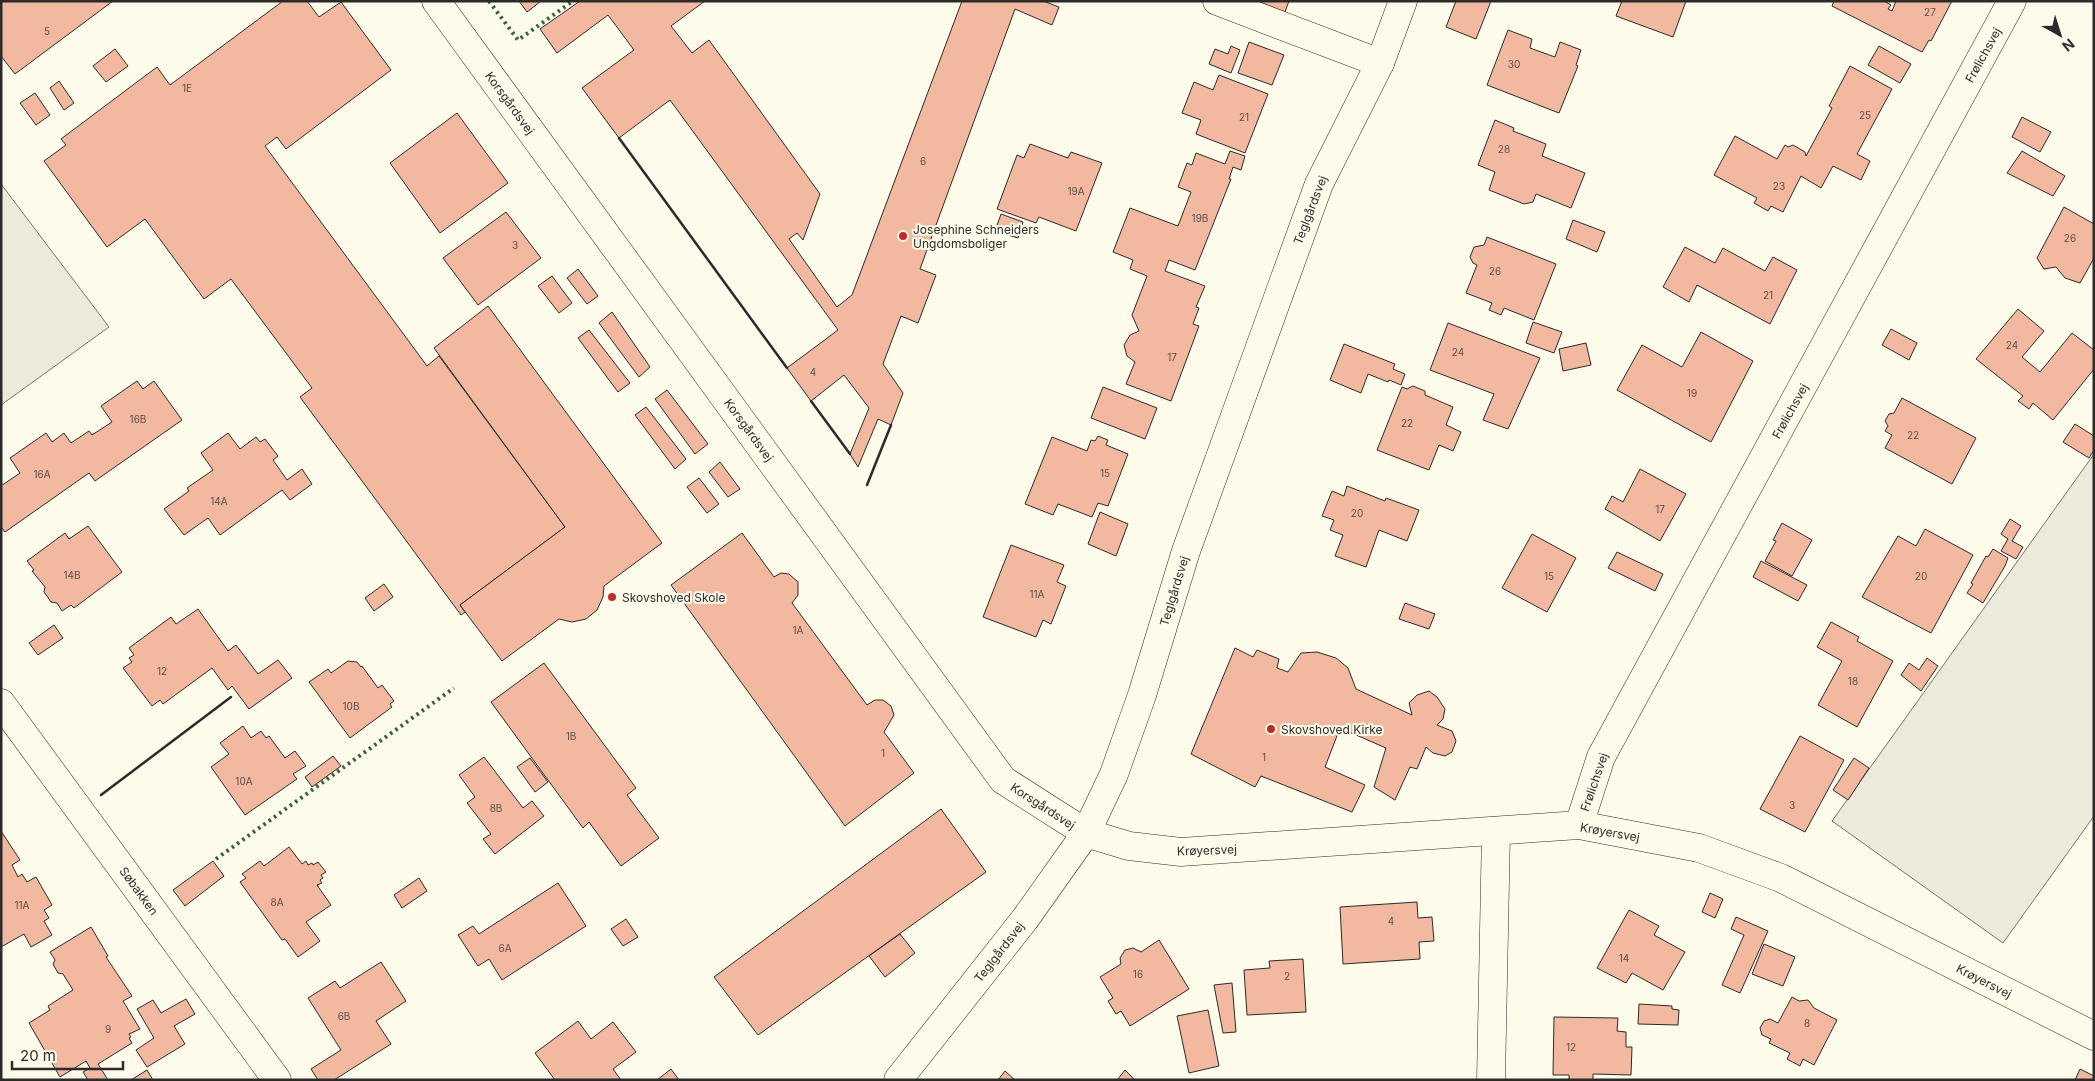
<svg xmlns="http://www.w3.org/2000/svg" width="2095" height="1081" font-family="Inter,sans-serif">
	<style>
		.green { fill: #ecebdb; stroke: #74746e }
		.building { fill: #f2b8a0; stroke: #2b2b2b }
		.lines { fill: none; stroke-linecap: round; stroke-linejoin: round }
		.minor-casing { stroke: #2b2b2b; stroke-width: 29 }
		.minor { stroke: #fdfbea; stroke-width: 28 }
		.hedge { stroke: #34623c; stroke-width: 4; stroke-dasharray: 2.5 4; stroke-linecap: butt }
		.wall { stroke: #2b2b2b; stroke-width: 2.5 }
		.poi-dot { fill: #c62828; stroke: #fdfbea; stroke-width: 2 }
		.labels { text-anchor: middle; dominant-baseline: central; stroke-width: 4; stroke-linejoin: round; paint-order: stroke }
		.number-label { font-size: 10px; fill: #5d4e48 }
		.street-label { font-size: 12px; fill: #2b2b2b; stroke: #fdfbea }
		.poi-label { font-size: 12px; fill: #2b2b2b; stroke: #fdfbea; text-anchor: start }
	</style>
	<rect width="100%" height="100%" fill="#fdfbea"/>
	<g class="green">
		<path d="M 1,184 L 109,327 L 1,405 Z"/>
		<path d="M 2094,454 L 2094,816 L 2003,943 L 1832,821 Z"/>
	</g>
	<g class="building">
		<path d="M 1,1 L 113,1 L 15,74 L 1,56 Z"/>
		<path d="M 283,1 L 307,1 L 319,17 L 341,2 L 391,70 L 286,149 L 277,137 L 265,146 L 427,366 L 439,356 L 565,527 L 460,605 L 465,612 L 461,615 L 300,397 L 312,388 L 231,279 L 204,299 L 145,219 L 107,247 L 44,161 L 66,145 L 61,139 L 157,67 L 170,85 Z"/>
		<path d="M 519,1 L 541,1 L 527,12 Z"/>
		<path d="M 580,1 L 705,1 L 671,26 L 692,53 L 709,40 L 820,194 L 803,240 L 797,233 L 789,239 L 837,307 L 852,295 L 962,1 L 1043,1 L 1059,7 L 1052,25 L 1015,9 L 920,269 L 936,275 L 918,323 L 901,316 L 883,364 L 903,393 L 891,425 L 878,419 L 858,467 L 850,454 L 869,408 L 844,375 L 811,401 L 787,368 L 838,330 L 670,100 L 619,138 L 582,88 L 634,50 L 608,15 L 557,53 L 540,29 Z"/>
		<path d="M 1257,1 L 1289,1 L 1285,12 Z"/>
		<path d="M 1456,1 L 1491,1 L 1476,39 L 1446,27 Z"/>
		<path d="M 1622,1 L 1686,1 L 1673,37 L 1616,16 Z"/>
		<path d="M 1834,1 L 1884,1 L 1891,5 L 1888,9 L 1892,11 L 1896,1 L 1952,1 L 1931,41 L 1929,40 L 1922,52 L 1832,6 Z"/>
		<path d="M 1508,30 L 1532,39 L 1530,48 L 1555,57 L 1560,42 L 1581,50 L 1576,65 L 1578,66 L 1559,113 L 1487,85 Z"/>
		<path d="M 1249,42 L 1284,55 L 1272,85 L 1238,73 Z"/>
		<path d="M 1231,46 L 1240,50 L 1231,73 L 1209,64 L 1215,49 L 1228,54 Z"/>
		<path d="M 1879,46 L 1911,64 L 1900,83 L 1868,65 Z"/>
		<path d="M 115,49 L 128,66 L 106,82 L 93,66 Z"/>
		<path d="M 1850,66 L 1892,89 L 1857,154 L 1870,161 L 1861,180 L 1833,166 L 1821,188 L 1801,176 L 1783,212 L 1771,206 L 1768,211 L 1754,203 L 1757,198 L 1714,175 L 1735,136 L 1777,159 L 1785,145 L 1788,147 L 1793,145 L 1805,152 L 1806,156 L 1832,108 L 1829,106 Z"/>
		<path d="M 1219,75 L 1268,94 L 1245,153 L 1196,134 L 1201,120 L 1182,113 L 1194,82 L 1213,90 Z"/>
		<path d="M 59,81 L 74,103 L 64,110 L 50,88 Z"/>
		<path d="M 35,93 L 50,115 L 36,125 L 20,103 Z"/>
		<path d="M 457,113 L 508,183 L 440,233 L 390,163 Z"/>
		<path d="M 2022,117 L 2051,132 L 2040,152 L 2012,137 Z"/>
		<path d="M 1495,120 L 1514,128 L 1513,131 L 1546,144 L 1542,156 L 1585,173 L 1571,208 L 1536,194 L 1533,202 L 1524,204 L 1489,190 L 1495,172 L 1478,165 Z"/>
		<path d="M 1030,144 L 1068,158 L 1071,152 L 1102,163 L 1076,231 L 1039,217 L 1036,223 L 997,209 L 1017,155 L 1024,158 Z"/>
		<path d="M 1230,151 L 1245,156 L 1241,170 L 1233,167 L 1229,179 L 1231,179 L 1195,270 L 1169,260 L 1165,271 L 1205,286 L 1196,307 L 1199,308 L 1193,324 L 1199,326 L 1171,401 L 1126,384 L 1135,362 L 1127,356 L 1124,345 L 1130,335 L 1139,331 L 1132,315 L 1147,276 L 1130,269 L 1133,260 L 1113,252 L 1130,208 L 1178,226 L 1191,192 L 1178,187 L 1187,163 L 1192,165 L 1196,153 L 1225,164 Z"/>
		<path d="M 2022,151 L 2065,176 L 2053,196 L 2007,173 Z"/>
		<path d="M 2064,207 L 2094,224 L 2094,258 L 2080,283 L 2065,278 L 2056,267 L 2044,269 L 2037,258 Z"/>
		<path d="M 506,212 L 541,258 L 478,305 L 443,258 Z"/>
		<path d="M 1001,214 L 1023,222 L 1018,238 L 995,231 Z"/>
		<path d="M 1573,220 L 1605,232 L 1597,252 L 1566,239 Z"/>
		<path d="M 1487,237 L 1556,264 L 1534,320 L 1504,308 L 1501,315 L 1489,310 L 1492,303 L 1466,293 L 1477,265 L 1473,263 L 1470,257 L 1474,247 L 1484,245 Z"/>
		<path d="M 1685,247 L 1715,263 L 1723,248 L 1765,271 L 1773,257 L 1797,270 L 1770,324 L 1697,285 L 1689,302 L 1663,287 Z"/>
		<path d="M 578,269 L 598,296 L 587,304 L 567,278 Z"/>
		<path d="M 552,276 L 572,303 L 559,313 L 538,286 Z"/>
		<path d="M 488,306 L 662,543 L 604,586 L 603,597 L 597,610 L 586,619 L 572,622 L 559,619 L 502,661 L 460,605 L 565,527 L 434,348 Z"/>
		<path d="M 2018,309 L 2044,331 L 2022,357 L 2040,372 L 2072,333 L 2094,350 L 2094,369 L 2053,420 L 2033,403 L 2029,409 L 2018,401 L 2023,396 L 1976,359 Z"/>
		<path d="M 612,312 L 650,367 L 639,377 L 599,323 Z"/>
		<path d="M 1533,322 L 1562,332 L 1554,353 L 1526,343 Z"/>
		<path d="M 1448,323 L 1540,358 L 1508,429 L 1483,420 L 1494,394 L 1430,370 Z"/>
		<path d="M 1891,329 L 1917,343 L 1909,360 L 1882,345 Z"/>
		<path d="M 589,330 L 630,383 L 618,392 L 578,338 Z"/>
		<path d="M 1701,332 L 1753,361 L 1711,442 L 1617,390 L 1642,345 L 1682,367 Z"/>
		<path d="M 1586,343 L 1591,365 L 1563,371 L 1559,349 Z"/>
		<path d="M 1344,344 L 1395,364 L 1393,369 L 1405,374 L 1401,385 L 1389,380 L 1388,382 L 1368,374 L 1361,393 L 1330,380 Z"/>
		<path d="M 137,381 L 143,389 L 154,381 L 182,420 L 95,481 L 89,473 L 5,532 L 1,527 L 1,486 L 20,473 L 10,458 L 46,433 L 52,442 L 64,433 L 71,443 L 89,431 L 92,435 L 112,422 L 101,406 Z"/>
		<path d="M 1413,386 L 1425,391 L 1425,395 L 1453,407 L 1446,425 L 1461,432 L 1453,451 L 1439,445 L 1429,470 L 1377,450 L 1402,387 L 1407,389 Z"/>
		<path d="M 1103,387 L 1157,408 L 1145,439 L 1091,418 Z"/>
		<path d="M 667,390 L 708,444 L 695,454 L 655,399 Z"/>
		<path d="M 1902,398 L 1976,438 L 1952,484 L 1885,448 L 1892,435 L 1885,431 L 1888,426 L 1885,421 L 1889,414 L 1894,413 Z"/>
		<path d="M 646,407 L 686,459 L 675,469 L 635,415 Z"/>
		<path d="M 2075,424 L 2094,436 L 2094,450 L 2089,458 L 2063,442 Z"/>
		<path d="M 228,433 L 240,449 L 256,437 L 260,442 L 265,439 L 278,456 L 273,460 L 287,480 L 302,469 L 312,484 L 290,500 L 282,490 L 220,535 L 208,518 L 184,535 L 164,509 L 189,491 L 187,488 L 213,470 L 201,453 Z"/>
		<path d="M 1098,436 L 1108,440 L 1106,445 L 1128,454 L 1108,506 L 1098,503 L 1092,517 L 1058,504 L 1053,515 L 1025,504 L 1052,437 L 1087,451 L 1091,440 L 1095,441 Z"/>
		<path d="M 720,462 L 740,489 L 728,497 L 709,472 Z"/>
		<path d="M 1640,469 L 1686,494 L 1660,541 L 1605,509 L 1612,496 L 1623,502 Z"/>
		<path d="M 699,478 L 719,504 L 707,513 L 687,487 Z"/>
		<path d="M 1347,486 L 1385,501 L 1386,498 L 1419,510 L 1407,541 L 1379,530 L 1366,567 L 1335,556 L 1343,535 L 1330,530 L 1334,520 L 1322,516 L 1332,491 L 1344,496 Z"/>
		<path d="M 1100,512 L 1128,524 L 1116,556 L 1088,544 Z"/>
		<path d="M 2010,519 L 2021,526 L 2012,541 L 2023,547 L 2016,559 L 2001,551 L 2008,539 L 2001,534 Z"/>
		<path d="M 1782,523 L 1812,540 L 1792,576 L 1765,561 L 1776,541 L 1773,540 Z"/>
		<path d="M 88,526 L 122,572 L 74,608 L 71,605 L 62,611 L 57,603 L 51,602 L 44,592 L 45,587 L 32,571 L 34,570 L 27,561 L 65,533 L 69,539 Z"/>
		<path d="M 1925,529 L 1973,555 L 1931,633 L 1862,597 L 1898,536 L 1916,546 Z"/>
		<path d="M 742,533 L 774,577 L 781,573 L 789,574 L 798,582 L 798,595 L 792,603 L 867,705 L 875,700 L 883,700 L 891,706 L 894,715 L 884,732 L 914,773 L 845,826 L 671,585 Z"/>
		<path d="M 1532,534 L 1576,558 L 1547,612 L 1502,588 Z"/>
		<path d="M 1011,545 L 1064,565 L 1057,582 L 1066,586 L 1051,624 L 1043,620 L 1036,637 L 983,617 Z"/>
		<path d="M 1993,549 L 2008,558 L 2005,566 L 1983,603 L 1967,593 L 1973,584 L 1971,583 L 1986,556 L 1988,557 Z"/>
		<path d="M 1617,552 L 1663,574 L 1655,591 L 1608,568 Z"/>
		<path d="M 1761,561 L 1807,585 L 1798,601 L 1753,577 Z"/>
		<path d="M 384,584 L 393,597 L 374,611 L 365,598 Z"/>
		<path d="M 1405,603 L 1435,614 L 1429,629 L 1399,619 Z"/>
		<path d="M 198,609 L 228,651 L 236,645 L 258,674 L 278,660 L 292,678 L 249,709 L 232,686 L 228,690 L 212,668 L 163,704 L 160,700 L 152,706 L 123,668 L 132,662 L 129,658 L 134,655 L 129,648 L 171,617 L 176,624 Z"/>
		<path d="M 1831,622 L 1859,637 L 1857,641 L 1893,661 L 1857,727 L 1818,705 L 1842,661 L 1817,647 Z"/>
		<path d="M 54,625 L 63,638 L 38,655 L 29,643 Z"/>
		<path d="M 1235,648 L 1253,657 L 1257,650 L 1279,659 L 1277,668 L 1288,672 L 1301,653 L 1317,652 L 1336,658 L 1348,668 L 1356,689 L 1412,715 L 1409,703 L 1417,695 L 1429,691 L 1437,697 L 1445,709 L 1443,719 L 1437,725 L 1452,731 L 1456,741 L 1452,752 L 1445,756 L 1433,753 L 1426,747 L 1417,769 L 1410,767 L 1395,800 L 1374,787 L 1386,748 L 1340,728 L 1325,767 L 1365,785 L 1352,812 L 1261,776 L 1255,787 L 1191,754 Z"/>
		<path d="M 1927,658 L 1938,666 L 1921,691 L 1901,675 L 1909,663 L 1919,670 Z"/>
		<path d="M 348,661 L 357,662 L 361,667 L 362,666 L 378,688 L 382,685 L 394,701 L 390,704 L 392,707 L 350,738 L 309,682 L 328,669 L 331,673 Z"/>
		<path d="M 544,663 L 636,788 L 627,795 L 659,838 L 621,866 L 589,822 L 583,828 L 491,702 Z"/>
		<path d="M 243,726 L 251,738 L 261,731 L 266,738 L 269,736 L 285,758 L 295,751 L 306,766 L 293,774 L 297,779 L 245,815 L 211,767 L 229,754 L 220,743 Z"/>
		<path d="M 1800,736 L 1844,760 L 1805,832 L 1760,809 Z"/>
		<path d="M 333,756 L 341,766 L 312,787 L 305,777 Z"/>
		<path d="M 484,757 L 523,808 L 532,801 L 544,816 L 495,854 L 483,839 L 491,834 L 467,803 L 475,797 L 459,775 Z"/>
		<path d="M 530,758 L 548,782 L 535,792 L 517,767 Z"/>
		<path d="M 1854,758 L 1869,768 L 1848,800 L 1833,790 Z"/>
		<path d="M 941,809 L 986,872 L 758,1035 L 714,977 Z"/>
		<path d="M 1,831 L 20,860 L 12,865 L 18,877 L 22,874 L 27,882 L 36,877 L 52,905 L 44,910 L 49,918 L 44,921 L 52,935 L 31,947 L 24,934 L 1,947 Z"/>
		<path d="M 289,847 L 302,864 L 306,861 L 308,865 L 312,863 L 313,865 L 318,862 L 326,872 L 321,875 L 323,878 L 320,880 L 322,883 L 317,885 L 331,905 L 306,922 L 320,941 L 298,957 L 285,939 L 282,940 L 240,882 L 246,878 L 242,874 L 260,861 L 264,866 Z"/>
		<path d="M 213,861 L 224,876 L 185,906 L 173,890 Z"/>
		<path d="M 419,878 L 427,891 L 402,908 L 394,895 Z"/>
		<path d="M 558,883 L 586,926 L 502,980 L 489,959 L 478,966 L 458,935 L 473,926 L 479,934 Z"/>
		<path d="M 1710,893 L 1723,899 L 1715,918 L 1702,912 Z"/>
		<path d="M 1417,902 L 1418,918 L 1432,917 L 1434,941 L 1419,942 L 1420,959 L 1343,964 L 1340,907 Z"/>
		<path d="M 1629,910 L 1659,926 L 1654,935 L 1685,952 L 1663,990 L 1632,973 L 1626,983 L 1597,968 Z"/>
		<path d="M 1736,917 L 1768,931 L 1740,993 L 1722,985 L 1744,935 L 1731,929 Z"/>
		<path d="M 626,919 L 638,937 L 623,946 L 611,929 Z"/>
		<path d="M 91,927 L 108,956 L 106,957 L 132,996 L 123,1001 L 140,1029 L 129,1034 L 131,1037 L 129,1038 L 132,1043 L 98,1064 L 108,1080 L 88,1080 L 83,1072 L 90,1068 L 86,1061 L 60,1077 L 29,1023 L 50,1010 L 48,1006 L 73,990 L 63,974 L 58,973 L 53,964 L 55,960 L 50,952 Z"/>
		<path d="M 900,934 L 915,953 L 885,977 L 869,956 Z"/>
		<path d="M 1159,940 L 1189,989 L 1130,1026 L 1121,1011 L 1116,1014 L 1108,1001 L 1113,998 L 1100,977 L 1121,964 L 1120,958 L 1125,950 L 1133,948 L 1141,952 Z"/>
		<path d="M 1764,944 L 1795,957 L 1783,986 L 1752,974 Z"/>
		<path d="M 1303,959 L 1306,1012 L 1247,1015 L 1244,970 L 1270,968 L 1269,961 Z"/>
		<path d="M 381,962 L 406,1001 L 376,1021 L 391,1044 L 334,1080 L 318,1080 L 311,1069 L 341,1050 L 308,998 L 335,981 L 340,988 Z"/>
		<path d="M 1232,983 L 1236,1032 L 1223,1033 L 1214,985 Z"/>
		<path d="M 1792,997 L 1799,1001 L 1808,1000 L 1814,1008 L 1837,1020 L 1814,1065 L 1803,1059 L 1800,1066 L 1787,1059 L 1790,1053 L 1769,1043 L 1771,1039 L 1762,1035 L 1760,1028 L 1764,1021 L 1770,1019 L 1778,1023 Z"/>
		<path d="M 186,999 L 195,1014 L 174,1026 L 185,1044 L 147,1067 L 136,1050 L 154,1038 L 137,1009 L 153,1000 L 161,1013 Z"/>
		<path d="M 1639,1004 L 1672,1006 L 1672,1009 L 1679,1010 L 1678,1025 L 1638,1024 Z"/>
		<path d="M 1208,1010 L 1219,1066 L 1189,1073 L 1177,1016 Z"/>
		<path d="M 1554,1017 L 1618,1018 L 1617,1031 L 1626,1032 L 1626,1047 L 1632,1047 L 1631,1075 L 1593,1074 L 1593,1080 L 1569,1080 L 1569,1075 L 1553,1075 Z"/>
		<path d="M 578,1021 L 591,1039 L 613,1022 L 636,1052 L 613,1069 L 621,1080 L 555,1080 L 535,1053 Z"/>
		<path d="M 671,1069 L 679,1080 L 657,1080 Z"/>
		<path d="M 2080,1069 L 2094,1076 L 2094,1080 L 2075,1080 Z"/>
		<path d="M 147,1070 L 153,1080 L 131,1080 Z"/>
		<path d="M 1125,1070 L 1135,1080 L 1117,1080 Z"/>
		<path d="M 1005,1071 L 1015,1080 L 998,1080 Z"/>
	</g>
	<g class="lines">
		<defs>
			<g id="minor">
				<path d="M 436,1 L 1003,780 L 1086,833 L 1129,846 L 1181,852 L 1579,825 L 1699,848 L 1781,878 L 2094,1036"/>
				<path d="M 1217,1 L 1380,63"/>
				<path d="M 1,703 L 277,1080"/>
				<path d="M 1579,825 L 1601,757 L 2012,1"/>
				<path d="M 898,1080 L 1025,919 L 1086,833 L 1114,774 L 1142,695 L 1186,551 L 1319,184 L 1380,63 L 1403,1"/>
				<path d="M 1491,1080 L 1496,831"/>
			</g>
		</defs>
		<use href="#minor" class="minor-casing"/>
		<use href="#minor" class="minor"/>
		<g class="hedge">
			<path d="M 489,1 L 518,40 L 573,1"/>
			<path d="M 216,859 L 454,688"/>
		</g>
		<g class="wall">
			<path d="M 619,138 L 787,368"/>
			<path d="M 811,401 L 850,454"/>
			<path d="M 867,485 L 891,425"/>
			<path d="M 101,795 L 231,697"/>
		</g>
	</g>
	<g class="poi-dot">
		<circle cx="903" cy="236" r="5"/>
		<circle cx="612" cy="597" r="5"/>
		<circle cx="1271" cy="729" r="5"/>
	</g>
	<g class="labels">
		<g class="number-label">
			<text x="1930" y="12">27</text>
			<text x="47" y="31">5</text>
			<text x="1514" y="64">30</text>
			<text x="187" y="88">1E</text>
			<text x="1865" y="115">25</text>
			<text x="1244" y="117">21</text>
			<text x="1504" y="149">28</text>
			<text x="923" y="161">6</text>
			<text x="1779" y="186">23</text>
			<text x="1076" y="191">19A</text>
			<text x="1200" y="218">19B</text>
			<text x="2070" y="238">26</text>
			<text x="515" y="245">3</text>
			<text x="1495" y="271">26</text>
			<text x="1768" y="295">21</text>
			<text x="2012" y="345">24</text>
			<text x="1458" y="352">24</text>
			<text x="1172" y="357">17</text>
			<text x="813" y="372">4</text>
			<text x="1692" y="393">19</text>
			<text x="138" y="419">16B</text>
			<text x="1407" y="423">22</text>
			<text x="1913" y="435">22</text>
			<text x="1105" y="473">15</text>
			<text x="42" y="474">16A</text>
			<text x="219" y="501">14A</text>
			<text x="1660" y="509">17</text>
			<text x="1357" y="513">20</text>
			<text x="72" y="575">14B</text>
			<text x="1549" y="576">15</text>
			<text x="1921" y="576">20</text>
			<text x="1037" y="594">11A</text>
			<text x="798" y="630">1A</text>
			<text x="162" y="671">12</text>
			<text x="1853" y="681">18</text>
			<text x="351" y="706">10B</text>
			<text x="571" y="736">1B</text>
			<text x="883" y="753">1</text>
			<text x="1264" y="757">1</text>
			<text x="244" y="781">10A</text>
			<text x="1792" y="805">3</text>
			<text x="496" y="808">8B</text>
			<text x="277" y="902">8A</text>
			<text x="22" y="905">11A</text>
			<text x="1391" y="921">4</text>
			<text x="505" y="948">6A</text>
			<text x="1624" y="958">14</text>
			<text x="1138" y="974">16</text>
			<text x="1287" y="976">2</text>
			<text x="344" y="1016">6B</text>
			<text x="1807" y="1023">8</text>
			<text x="108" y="1029">9</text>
			<text x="1571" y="1047">12</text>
		</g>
		<g class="street-label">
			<text transform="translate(1983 55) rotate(-61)">Frølichsvej</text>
			<text transform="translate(510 103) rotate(54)">Korsgårdsvej</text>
			<text transform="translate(1310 210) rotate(-69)">Teglgårdsvej</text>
			<text transform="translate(1790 411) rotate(-61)">Frølichsvej</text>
			<text transform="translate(749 430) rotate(54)">Korsgårdsvej</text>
			<text transform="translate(1174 591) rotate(-73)">Teglgårdsvej</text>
			<text transform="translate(1594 782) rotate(-71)">Frølichsvej</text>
			<text transform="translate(1043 806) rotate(33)">Korsgårdsvej</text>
			<text transform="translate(1610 832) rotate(10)">Krøyersvej</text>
			<text transform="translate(1207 850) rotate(-2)">Krøyersvej</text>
			<text transform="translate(139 891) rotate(54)">Søbakken</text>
			<text transform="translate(999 952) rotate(-52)">Teglgårdsvej</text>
			<text transform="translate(1984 981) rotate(27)">Krøyersvej</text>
		</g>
		<g class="poi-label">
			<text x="913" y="229">Josephine Schneiders<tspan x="913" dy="14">Ungdomsboliger</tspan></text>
			<text x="622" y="597">Skovshoved Skole</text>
			<text x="1281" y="729">Skovshoved Kirke</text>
		</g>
	</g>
	<rect width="2095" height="1081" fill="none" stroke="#2b2b2b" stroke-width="5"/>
	<g transform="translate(2060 35) rotate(141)" stroke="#fdfbea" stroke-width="4" paint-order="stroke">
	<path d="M0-4L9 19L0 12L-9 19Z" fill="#2b2b2b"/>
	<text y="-8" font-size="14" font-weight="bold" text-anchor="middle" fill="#2b2b2b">N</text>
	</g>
	<path d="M12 1061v8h111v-8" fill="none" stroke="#2b2b2b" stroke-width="2.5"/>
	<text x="20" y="1061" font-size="15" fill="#2b2b2b" stroke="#fdfbea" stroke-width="4" paint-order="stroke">20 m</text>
</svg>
